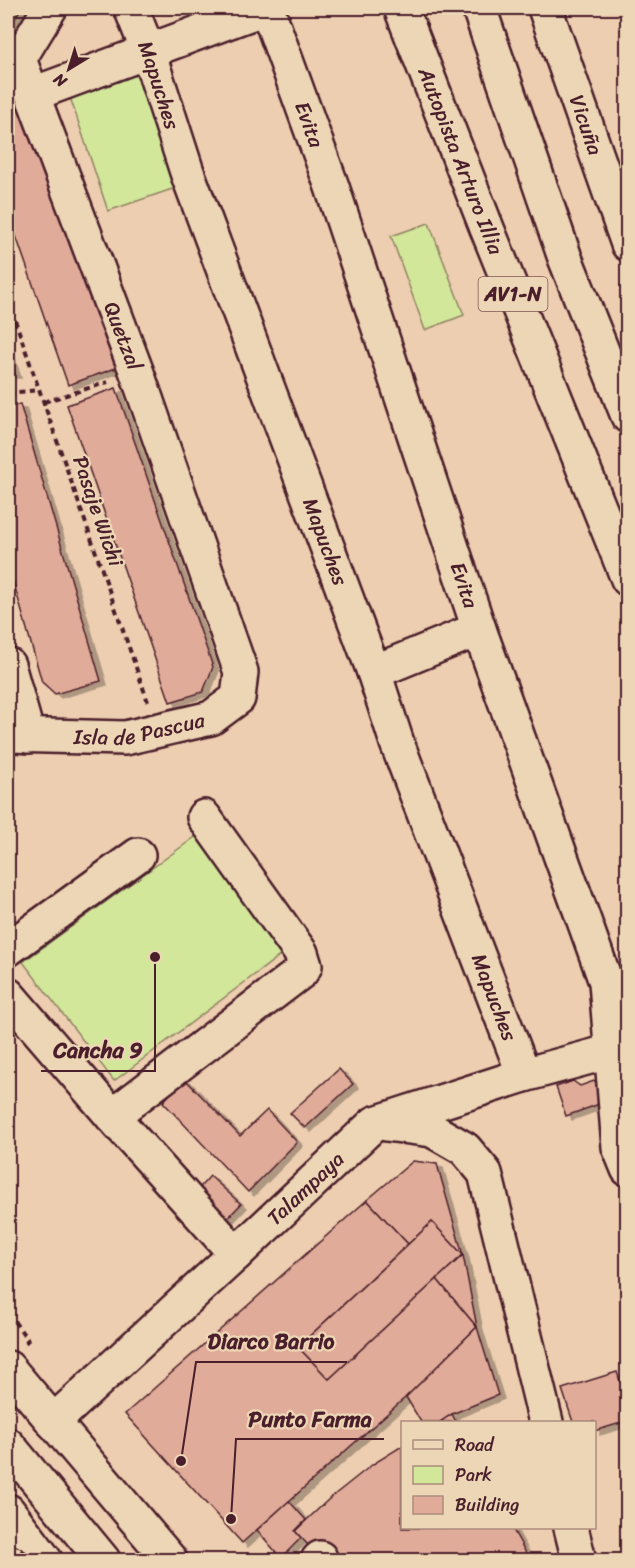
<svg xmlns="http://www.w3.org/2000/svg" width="635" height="1568" font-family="Sriracha,sans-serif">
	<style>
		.green { fill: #d3e79b; stroke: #8e8363; stroke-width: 1.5 }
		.building { fill: #e0ab98; stroke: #4a1f2b; stroke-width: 1.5; filter: url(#shadow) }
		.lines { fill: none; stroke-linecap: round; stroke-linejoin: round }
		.minor-casing { stroke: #4a1f2b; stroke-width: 38 }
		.major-casing { stroke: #4a1f2b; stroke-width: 38 }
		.highway-casing { stroke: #4a1f2b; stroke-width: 38 }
		.path { stroke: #4a1f2b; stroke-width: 4; stroke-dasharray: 6 4.5; stroke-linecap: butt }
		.minor { stroke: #edd6b5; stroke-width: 33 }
		.major { stroke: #edd6b5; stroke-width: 33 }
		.highway { stroke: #edd6b5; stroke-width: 33 }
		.rail-casing { stroke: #4a1f2b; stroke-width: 7 }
		.rail { stroke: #edd6b5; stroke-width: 4.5; stroke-dasharray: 14; stroke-linecap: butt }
		.labels { text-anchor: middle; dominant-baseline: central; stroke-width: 4.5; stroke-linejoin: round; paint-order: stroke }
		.shield { fill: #edd6b5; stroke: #7b5654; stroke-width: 1.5 }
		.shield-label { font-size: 20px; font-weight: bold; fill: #4a1f2b }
		.street-label { font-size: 21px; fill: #4a1f2b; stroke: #edd6b5 }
		.leader { fill: none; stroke: #4a1f2b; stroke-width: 2 }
		.callout-dot { fill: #4a1f2b; stroke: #edd6b5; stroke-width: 2 }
		.callout-label { font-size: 22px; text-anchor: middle; font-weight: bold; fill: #4a1f2b; stroke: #edd6b5; stroke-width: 4.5; stroke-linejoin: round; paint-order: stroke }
	</style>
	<defs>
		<filter id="shadow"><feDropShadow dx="6" dy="4" stdDeviation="0" flood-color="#0004"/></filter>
	</defs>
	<rect width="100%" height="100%" fill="#eeceb0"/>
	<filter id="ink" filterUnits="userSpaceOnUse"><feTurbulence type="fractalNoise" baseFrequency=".0167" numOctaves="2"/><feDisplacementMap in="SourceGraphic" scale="12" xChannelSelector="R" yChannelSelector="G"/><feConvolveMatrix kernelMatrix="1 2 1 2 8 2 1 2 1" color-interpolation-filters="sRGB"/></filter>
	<g filter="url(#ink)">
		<g class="green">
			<path d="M 139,64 L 181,186 L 108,211 L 67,88 Z"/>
			<path d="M 429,223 L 464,315 L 425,330 L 391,236 Z"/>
			<path d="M 202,832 L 286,951 L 114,1081 L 23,962 Z"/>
		</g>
		<g class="building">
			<path d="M 8,8 L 21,8 L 13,22 L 8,24 Z"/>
			<path d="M 8,103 L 26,113 L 116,368 L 68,385 L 8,213 Z"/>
			<path d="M 8,351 L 15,374 L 8,374 Z"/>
			<path d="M 116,388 L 213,667 L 203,692 L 170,702 L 67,405 Z"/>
			<path d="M 20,404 L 101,681 L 55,694 L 42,682 L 8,563 L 8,408 Z"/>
			<path d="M 339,1069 L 353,1084 L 305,1128 L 290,1113 Z"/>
			<path d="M 184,1078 L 240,1136 L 267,1110 L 297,1142 L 248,1192 L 163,1102 Z"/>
			<path d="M 597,1080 L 605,1102 L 566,1116 L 556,1087 L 573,1081 L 580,1086 Z"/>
			<path d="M 413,1161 L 437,1164 L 463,1255 L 432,1222 L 408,1244 L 367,1200 Z"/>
			<path d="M 210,1176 L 241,1204 L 224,1222 L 193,1195 Z"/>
			<path d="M 367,1200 L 408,1244 L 298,1347 L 329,1379 L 437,1279 L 477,1327 L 406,1397 L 242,1543 L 125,1414 Z"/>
			<path d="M 432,1222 L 463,1255 L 329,1379 L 298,1347 Z"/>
			<path d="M 463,1255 L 477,1327 L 437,1279 Z"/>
			<path d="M 477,1327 L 498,1395 L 452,1414 L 440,1422 L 421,1422 L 406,1397 Z"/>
			<path d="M 617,1372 L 628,1405 L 628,1421 L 594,1431 L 594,1422 L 573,1422 L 562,1389 Z"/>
			<path d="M 452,1414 L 456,1422 L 440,1422 Z"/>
			<path d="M 402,1446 L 402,1528 L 512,1528 L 530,1560 L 322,1560 L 295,1531 L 329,1499 L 373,1464 Z"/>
			<path d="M 289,1501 L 306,1520 L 295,1531 L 301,1538 L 281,1558 L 257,1530 Z"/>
		</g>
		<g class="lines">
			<defs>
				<g id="minor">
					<path id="s1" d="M 131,8 L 148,51 L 187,172 L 374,672 L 397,743 L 524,1075"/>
					<path id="s2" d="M 267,8 L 331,184 L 479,629 L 606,982 L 619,1147 L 628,1169"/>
					<path id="s3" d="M 545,8 L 628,244"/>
					<path d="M 33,94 L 265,8"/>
					<path d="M 8,665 L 28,736"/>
					<path d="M 374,672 L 479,629"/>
					<path id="s4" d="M 8,735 L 125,738 L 211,718 L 238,698 L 241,672 L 137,373 L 19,59 L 50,8"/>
					<path d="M 8,949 L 138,855"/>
					<path d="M 8,995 L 112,1116 L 236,1254"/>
					<path d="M 112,1116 L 301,972 L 305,966 L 301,953 L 204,817"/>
					<path d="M 386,1124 L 432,1130 L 465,1149 L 485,1173 L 546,1422"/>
					<path d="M 8,1368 L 170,1560"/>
					<path id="s5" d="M 53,1422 L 236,1254 L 375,1123 L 524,1075 L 612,1051"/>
					<path d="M 571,1528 L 579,1560"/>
					<path d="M 318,1560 L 320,1558"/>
				</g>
				<path id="major" d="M 8,1445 L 103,1560"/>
				<g id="highway">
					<path id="s6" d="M 401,8 L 486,226 L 628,579"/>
					<path d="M 479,8 L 565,258 L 628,416"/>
					<path d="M 8,1511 L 45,1560"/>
				</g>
			</defs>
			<use href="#minor" class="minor-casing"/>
			<use href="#major" class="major-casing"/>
			<use href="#highway" class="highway-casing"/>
			<g class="path">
				<path d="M 8,300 L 148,702"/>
				<path d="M 8,393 L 39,390"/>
				<path d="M 44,402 L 108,382"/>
				<path d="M 8,1313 L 28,1340 L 25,1343"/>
			</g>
			<use href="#minor" class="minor"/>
			<use href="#major" class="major"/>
			<use href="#highway" class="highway"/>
			<defs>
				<path id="rail" d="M 8,1544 L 34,1560"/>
			</defs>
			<use href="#rail" class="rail-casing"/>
			<use href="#rail" class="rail"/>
		</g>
	</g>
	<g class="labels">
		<rect class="shield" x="478.5" y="277" width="69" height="34" rx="4.5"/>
		<g class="shield-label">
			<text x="513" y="294">AV1-N</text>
		</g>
		<g class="street-label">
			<text stroke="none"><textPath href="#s1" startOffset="82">Mapuches</textPath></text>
			<text stroke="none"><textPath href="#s2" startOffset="124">Evita</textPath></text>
			<text stroke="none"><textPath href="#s3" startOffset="124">Vicuña</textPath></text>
			<text stroke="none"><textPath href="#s6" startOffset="164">Autopista Arturo Illia</textPath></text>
			<text transform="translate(123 336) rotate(69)">Quetzal</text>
			<text transform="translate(98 511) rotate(71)">Pasaje Wichi</text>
			<text stroke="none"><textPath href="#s1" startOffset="568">Mapuches</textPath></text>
			<text stroke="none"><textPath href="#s2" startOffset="610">Evita</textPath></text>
			<text stroke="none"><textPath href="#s4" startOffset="132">Isla de Pascua</textPath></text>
			<text stroke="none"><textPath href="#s1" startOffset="1054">Mapuches</textPath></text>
			<text stroke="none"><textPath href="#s5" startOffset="344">Talampaya</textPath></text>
		</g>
	</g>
	<path class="leader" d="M155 957L155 1071H41M181 1461L196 1362H347M231 1519L236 1439H384"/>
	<g class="callout-dot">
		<circle cx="155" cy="957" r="6"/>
		<circle cx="181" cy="1461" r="6"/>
		<circle cx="231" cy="1519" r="6"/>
	</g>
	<g class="callout-label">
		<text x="98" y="1058">Cancha 9</text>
		<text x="271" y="1349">Diarco Barrio</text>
		<text x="310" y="1427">Punto Farma</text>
	</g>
	<rect width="635" height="1568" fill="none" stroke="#edd6b5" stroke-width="30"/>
	<rect x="15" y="15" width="605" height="1538" fill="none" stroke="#4a1f2b" stroke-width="2" filter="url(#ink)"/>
	<rect x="401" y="1421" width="195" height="108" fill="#edd6b5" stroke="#ac8d7e" stroke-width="1.5"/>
	<rect x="413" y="1440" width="30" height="9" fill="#edd6b5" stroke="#ac8d7e" stroke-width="1.5"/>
	<text x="455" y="1451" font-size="18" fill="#4a1f2b">Road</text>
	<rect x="413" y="1466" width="30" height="18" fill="#d3e79b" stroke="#ac8d7e" stroke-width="1.5"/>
	<text x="455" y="1481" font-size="18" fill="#4a1f2b">Park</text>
	<rect x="413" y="1496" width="30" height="18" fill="#e0ab98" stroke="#ac8d7e" stroke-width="1.5"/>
	<text x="455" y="1511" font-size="18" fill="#4a1f2b">Building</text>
	<g transform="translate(69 69) rotate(218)" stroke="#edd6b5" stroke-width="4.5" paint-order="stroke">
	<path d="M0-4.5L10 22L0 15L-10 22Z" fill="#4a1f2b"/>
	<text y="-9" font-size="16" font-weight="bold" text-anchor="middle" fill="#4a1f2b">N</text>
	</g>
</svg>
